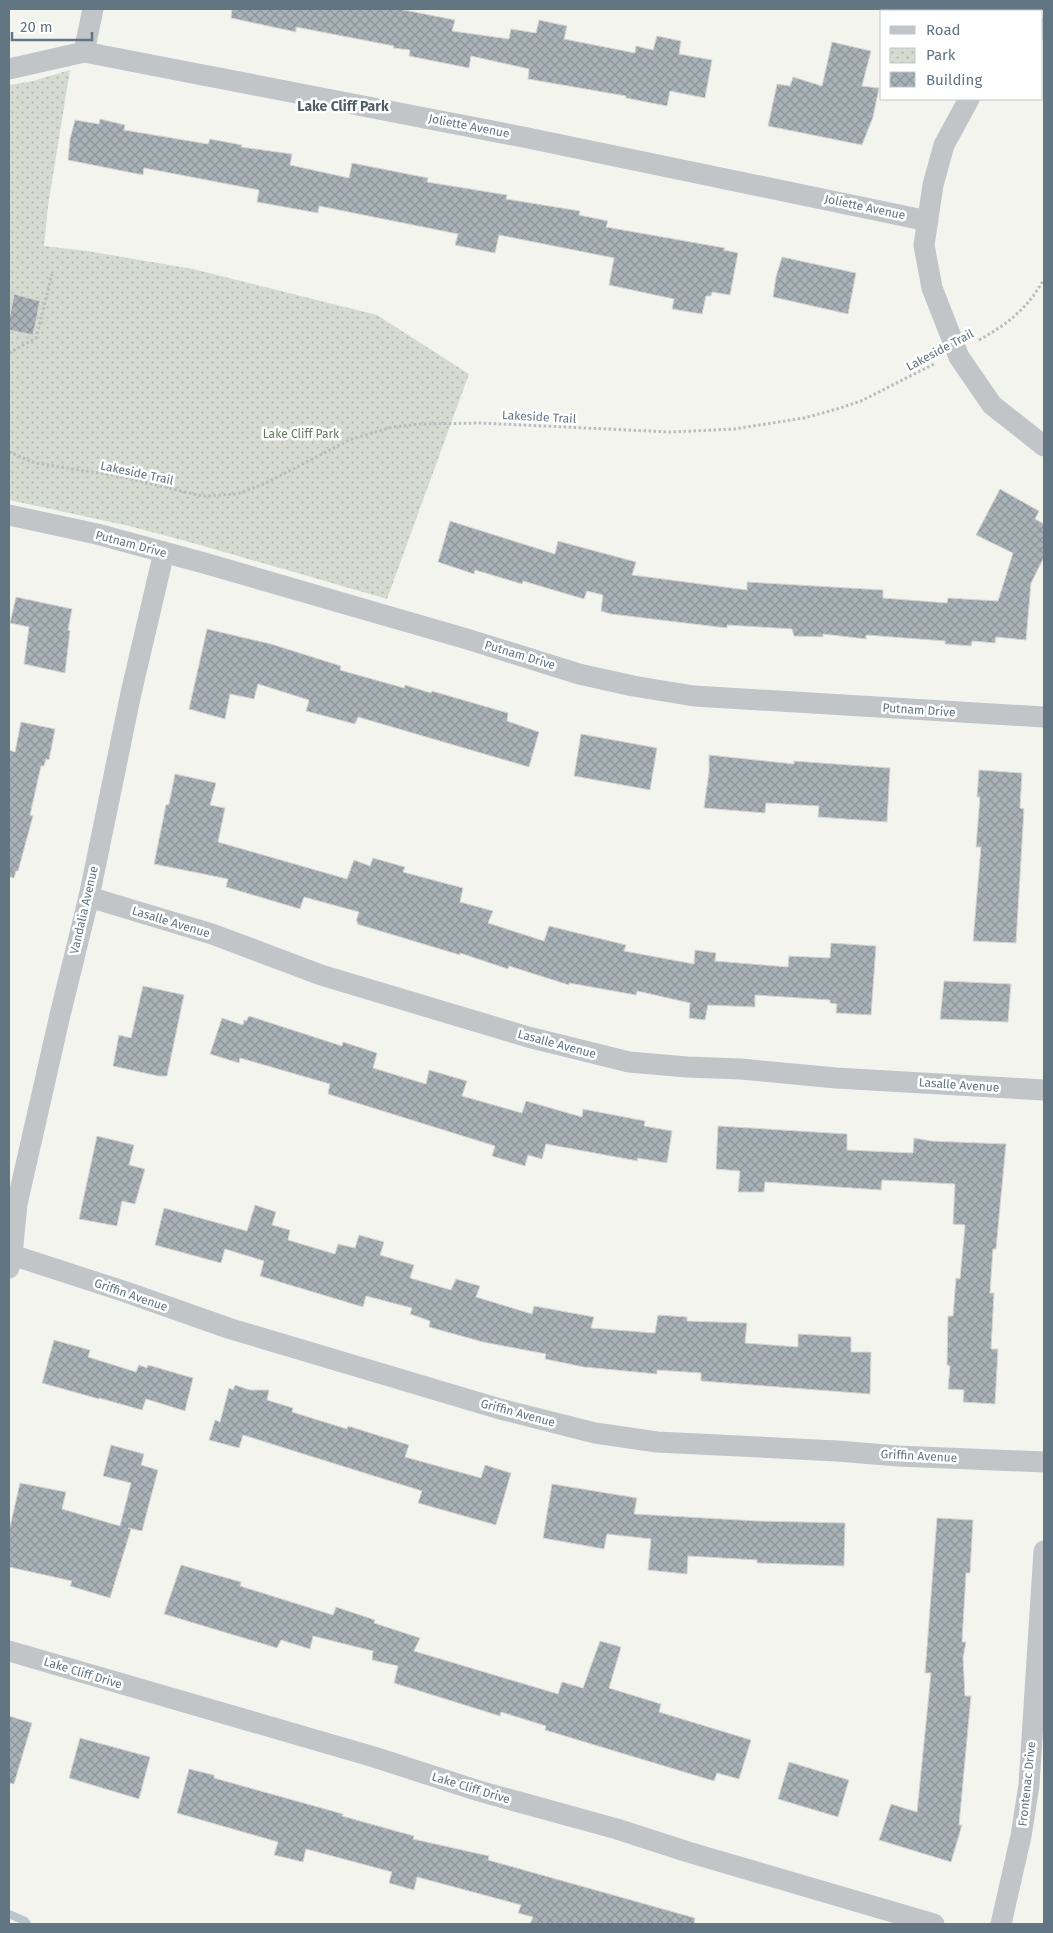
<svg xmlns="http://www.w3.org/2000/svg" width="1053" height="1933" font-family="'Fira Sans',sans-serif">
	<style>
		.park { fill: url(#park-dots) }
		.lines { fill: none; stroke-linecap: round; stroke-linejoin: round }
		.stream { stroke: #b9c7cb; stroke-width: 8 }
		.building { fill: url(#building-cross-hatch); stroke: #d5d5d2 }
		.path { stroke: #babdbf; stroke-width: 3; stroke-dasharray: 2.5 2.5; stroke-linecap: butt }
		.street { stroke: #c1c5c8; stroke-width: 21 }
		.labels { text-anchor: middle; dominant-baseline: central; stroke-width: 5; stroke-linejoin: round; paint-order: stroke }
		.street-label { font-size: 12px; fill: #617583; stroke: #fff }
		.park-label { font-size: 12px; fill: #667960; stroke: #fff }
		.neighbourhood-label { font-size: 14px; font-weight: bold; fill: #4f5e67; stroke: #fff }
	</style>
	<defs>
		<pattern id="park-dots" width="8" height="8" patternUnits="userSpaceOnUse" patternTransform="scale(1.25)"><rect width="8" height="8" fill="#d5dbd0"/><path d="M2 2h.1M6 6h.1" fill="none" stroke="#b0b6ae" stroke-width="1.8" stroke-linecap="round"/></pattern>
		<pattern id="building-cross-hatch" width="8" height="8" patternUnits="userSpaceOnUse" patternTransform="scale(1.25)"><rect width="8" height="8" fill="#a9b2b7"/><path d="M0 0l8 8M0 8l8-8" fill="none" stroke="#8d959a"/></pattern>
	</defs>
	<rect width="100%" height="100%" fill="#f4f4ef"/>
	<path class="park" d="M 70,70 L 48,206 L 44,246 L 87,251 L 193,269 L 377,315 L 469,374 L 387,599 L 193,543 L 129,526 L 9,500 L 9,85 L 33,81 Z"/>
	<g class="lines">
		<path class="stream" d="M 9,1914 L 25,1921 L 27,1924"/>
	</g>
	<g class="building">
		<path d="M 232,9 L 399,9 L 455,20 L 452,31 L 509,39 L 511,29 L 536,33 L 539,20 L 567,26 L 564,39 L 635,53 L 636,46 L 653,50 L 657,36 L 681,41 L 679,54 L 712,60 L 705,98 L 670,91 L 667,106 L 626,98 L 626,96 L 528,79 L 529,69 L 471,56 L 469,68 L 409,56 L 410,50 L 393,48 L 394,46 L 296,27 L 296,32 L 231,18 Z"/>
		<path d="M 832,42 L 871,51 L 862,86 L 879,88 L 873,117 L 862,145 L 768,126 L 777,84 L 790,86 L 793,77 L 822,86 Z"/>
		<path d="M 100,119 L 125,125 L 124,130 L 208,144 L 210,139 L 242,145 L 241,147 L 292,154 L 290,165 L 349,178 L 352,163 L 428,178 L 427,182 L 507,195 L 506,199 L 580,211 L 579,215 L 608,221 L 606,227 L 725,248 L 724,250 L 738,253 L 730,295 L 712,292 L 711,296 L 706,296 L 702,314 L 672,309 L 674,299 L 609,285 L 614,258 L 499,235 L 495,253 L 455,245 L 458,234 L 319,206 L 318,213 L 257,202 L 259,190 L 144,168 L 143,175 L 68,160 L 70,139 L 75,120 L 99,124 Z"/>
		<path d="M 782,257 L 856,273 L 848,314 L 773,297 L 776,277 Z"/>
		<path d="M 14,294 L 40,301 L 33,335 L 9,330 L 9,320 Z"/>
		<path d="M 1000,489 L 1039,511 L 1035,519 L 1044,524 L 1044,557 L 1031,583 L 1026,640 L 996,637 L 995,643 L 972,641 L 971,646 L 945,644 L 945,641 L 866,635 L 866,639 L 823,634 L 823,637 L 794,636 L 792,629 L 727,625 L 727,628 L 611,614 L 601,611 L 603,595 L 587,591 L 584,599 L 523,581 L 522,584 L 475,570 L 474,574 L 438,562 L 450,521 L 555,554 L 558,541 L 636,562 L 632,575 L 747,590 L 747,582 L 883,590 L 883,598 L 947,603 L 948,598 L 998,601 L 1013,553 L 976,535 Z"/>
		<path d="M 16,597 L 72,609 L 68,630 L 70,631 L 65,673 L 24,664 L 29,627 L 10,623 Z"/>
		<path d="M 207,629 L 271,644 L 341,666 L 340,670 L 404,688 L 405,685 L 431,693 L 432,691 L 508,713 L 507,721 L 539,732 L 529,767 L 358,717 L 355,724 L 306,711 L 309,700 L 258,684 L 254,699 L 230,694 L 225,719 L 189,709 Z"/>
		<path d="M 21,722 L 55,729 L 49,760 L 46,759 L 44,766 L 41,766 L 30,815 L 33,816 L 18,871 L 16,871 L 14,878 L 9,877 L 9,750 L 15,752 Z"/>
		<path d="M 581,734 L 657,748 L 650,790 L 574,776 Z"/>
		<path d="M 709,755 L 794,764 L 794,761 L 890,768 L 887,822 L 818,817 L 819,806 L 766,803 L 765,813 L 704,808 L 709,772 Z"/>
		<path d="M 979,770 L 1022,773 L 1020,808 L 1024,809 L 1016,943 L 973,941 L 981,847 L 976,847 L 980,797 L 977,797 Z"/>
		<path d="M 175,774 L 216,783 L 210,805 L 225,808 L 218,842 L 347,879 L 354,860 L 370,866 L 373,858 L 405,867 L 403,872 L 463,888 L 460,902 L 493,911 L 488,923 L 544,941 L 549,926 L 626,945 L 624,951 L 694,964 L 695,950 L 716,953 L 715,961 L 788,967 L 789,956 L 830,958 L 831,943 L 876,946 L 871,1015 L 836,1013 L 837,1004 L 830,1003 L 830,1000 L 755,995 L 755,1007 L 708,1005 L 705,1020 L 689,1018 L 690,1003 L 637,991 L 636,995 L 569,983 L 569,985 L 509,966 L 508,969 L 460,953 L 460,955 L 357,924 L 358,922 L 356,921 L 359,912 L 304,897 L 300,909 L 226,887 L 228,879 L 154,864 L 166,805 L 169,804 Z"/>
		<path d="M 944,981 L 1011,984 L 1008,1022 L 940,1019 Z"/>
		<path d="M 143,986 L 184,995 L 167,1076 L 158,1076 L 113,1066 L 119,1035 L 131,1038 Z"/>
		<path d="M 249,1016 L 342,1046 L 343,1042 L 377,1053 L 373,1068 L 426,1084 L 429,1070 L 467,1081 L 462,1096 L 522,1113 L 526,1101 L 582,1117 L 583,1109 L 645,1121 L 644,1126 L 672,1131 L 667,1163 L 637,1158 L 638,1161 L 546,1144 L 542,1159 L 528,1155 L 525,1166 L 492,1156 L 495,1146 L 328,1094 L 330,1084 L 240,1058 L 239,1063 L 210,1054 L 222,1018 L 243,1025 L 244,1020 L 246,1021 Z"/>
		<path d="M 718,1126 L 847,1134 L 847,1150 L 913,1153 L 914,1138 L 931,1141 L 1006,1144 L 996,1249 L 993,1249 L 990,1293 L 994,1293 L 991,1349 L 998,1349 L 995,1404 L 963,1402 L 964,1390 L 948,1389 L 950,1366 L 947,1365 L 948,1316 L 953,1316 L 956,1278 L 960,1279 L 965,1225 L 953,1224 L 955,1184 L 882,1180 L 881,1190 L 765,1182 L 764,1192 L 738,1192 L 740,1171 L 716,1169 Z"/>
		<path d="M 97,1136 L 134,1145 L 129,1165 L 145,1169 L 135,1204 L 122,1201 L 117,1226 L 79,1219 Z"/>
		<path d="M 255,1205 L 276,1212 L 272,1225 L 290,1230 L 288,1240 L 335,1254 L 338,1244 L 355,1248 L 359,1235 L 384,1242 L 380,1255 L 414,1265 L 410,1278 L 451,1290 L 456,1279 L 480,1286 L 476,1297 L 532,1314 L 534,1306 L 594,1317 L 591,1328 L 655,1333 L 658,1315 L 687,1317 L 687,1321 L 747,1323 L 745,1343 L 798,1347 L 798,1334 L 851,1337 L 851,1352 L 871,1352 L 870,1394 L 701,1381 L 701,1373 L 657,1370 L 657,1374 L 584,1367 L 545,1359 L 546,1354 L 483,1342 L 429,1327 L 430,1321 L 410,1314 L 412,1308 L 366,1296 L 363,1307 L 260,1276 L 264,1261 L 225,1249 L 221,1263 L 155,1245 L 164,1208 L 247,1231 Z"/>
		<path d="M 54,1340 L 90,1350 L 88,1357 L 136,1372 L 139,1365 L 147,1368 L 148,1365 L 193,1378 L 185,1411 L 146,1399 L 142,1410 L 99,1398 L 99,1399 L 42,1383 Z"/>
		<path d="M 235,1385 L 250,1390 L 269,1390 L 267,1400 L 293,1408 L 292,1412 L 347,1429 L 348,1426 L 409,1445 L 405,1457 L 481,1478 L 485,1465 L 511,1473 L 496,1525 L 418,1503 L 422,1491 L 243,1435 L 239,1448 L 209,1440 L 215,1420 L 220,1422 L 229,1388 L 233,1390 Z"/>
		<path d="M 111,1445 L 144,1454 L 141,1465 L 158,1470 L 142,1531 L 128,1528 L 131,1529 L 110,1598 L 70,1586 L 72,1581 L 9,1567 L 9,1531 L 20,1483 L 66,1492 L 62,1509 L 120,1526 L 131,1483 L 103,1476 Z"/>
		<path d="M 552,1484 L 637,1498 L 634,1514 L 757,1521 L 845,1523 L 844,1566 L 757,1563 L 757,1560 L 688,1556 L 687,1574 L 648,1570 L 651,1539 L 607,1534 L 604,1549 L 543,1538 Z"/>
		<path d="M 937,1518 L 973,1520 L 970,1573 L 966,1573 L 962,1642 L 966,1642 L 963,1658 L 965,1696 L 971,1696 L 959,1825 L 962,1825 L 951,1862 L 879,1840 L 891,1804 L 917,1812 L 931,1673 L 925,1673 Z"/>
		<path d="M 181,1565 L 241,1582 L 240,1586 L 333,1615 L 336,1607 L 375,1620 L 374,1623 L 420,1638 L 414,1651 L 558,1694 L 562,1682 L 583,1688 L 600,1641 L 621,1647 L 609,1688 L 661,1704 L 659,1712 L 751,1740 L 739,1779 L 717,1773 L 714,1781 L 545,1730 L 546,1726 L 501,1712 L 500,1716 L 394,1683 L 398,1666 L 372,1660 L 373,1651 L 313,1636 L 310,1649 L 281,1640 L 277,1648 L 164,1614 Z"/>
		<path d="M 9,1716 L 32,1723 L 14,1784 L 9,1783 Z"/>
		<path d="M 80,1738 L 150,1757 L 139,1799 L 69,1778 Z"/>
		<path d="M 789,1762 L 849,1780 L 838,1817 L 778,1799 Z"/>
		<path d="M 189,1769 L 214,1775 L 214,1778 L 343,1814 L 342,1816 L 414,1836 L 413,1839 L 489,1856 L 488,1860 L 695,1918 L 694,1924 L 530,1924 L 533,1917 L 518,1913 L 521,1905 L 417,1877 L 414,1890 L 389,1883 L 392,1872 L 306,1849 L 303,1862 L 274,1855 L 278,1842 L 177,1813 Z"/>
	</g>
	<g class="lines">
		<g class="path">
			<path d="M 979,340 C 1008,324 1028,308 1044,279"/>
			<path d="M 9,353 L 36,338 L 52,274"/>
			<path d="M 9,452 L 35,463 L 118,476 L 202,496 L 237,494 L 264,484 L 349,440 L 392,427 L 420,424 L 480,423 L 670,432 L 734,429 L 804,418 L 837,409 L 861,401 L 936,363"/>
		</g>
		<g class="street">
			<path d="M 1042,29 L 1044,28"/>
			<path d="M 84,52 L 93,9"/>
			<path d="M 9,69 L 84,52 L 523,137 L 928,221"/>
			<path d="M 969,99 L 944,145 L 933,185 L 924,245 L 932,288 L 959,357 L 992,405 L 1044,446"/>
			<path d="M 9,515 L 97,534 L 204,563 L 467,639 L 579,674 L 633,686 L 694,696 L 1044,717"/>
			<path d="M 89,897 L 212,934 L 321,975 L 528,1037 L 629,1062 L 687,1067 L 741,1069 L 836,1078 L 1044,1090"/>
			<path d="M 12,1255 L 126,1292 L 228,1328 L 500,1409 L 595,1433 L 657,1442 L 837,1451 L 898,1456 L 1044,1462"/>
			<path d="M 9,1268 L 12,1255 L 17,1204 L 60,1015 L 89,897 L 131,693 L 164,552"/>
			<path d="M 9,1651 L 374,1757 L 479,1791 L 617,1829 L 688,1852 L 934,1924"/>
			<path d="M 1001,1924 L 1021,1836 L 1029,1785 L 1044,1551"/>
		</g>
	</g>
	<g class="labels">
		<g class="street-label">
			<text transform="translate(469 126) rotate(11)">Joliette Avenue</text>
			<text transform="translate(865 207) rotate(12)">Joliette Avenue</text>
			<text transform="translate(940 350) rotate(-28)">Lakeside Trail</text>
			<text transform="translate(539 417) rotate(3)">Lakeside Trail</text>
			<text transform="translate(137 473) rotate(12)">Lakeside Trail</text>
			<text transform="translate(131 544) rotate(15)">Putnam Drive</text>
			<text transform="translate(520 655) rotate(17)">Putnam Drive</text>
			<text transform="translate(919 710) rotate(4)">Putnam Drive</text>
			<text transform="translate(84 910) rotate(-77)">Vandalia Avenue</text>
			<text transform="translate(171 922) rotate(17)">Lasalle Avenue</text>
			<text transform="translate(557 1044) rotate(15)">Lasalle Avenue</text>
			<text transform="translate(959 1085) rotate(4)">Lasalle Avenue</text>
			<text transform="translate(131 1295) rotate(19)">Griffin Avenue</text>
			<text transform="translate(518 1413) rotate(15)">Griffin Avenue</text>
			<text transform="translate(919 1456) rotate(3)">Griffin Avenue</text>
			<text transform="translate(83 1673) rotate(17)">Lake Cliff Drive</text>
			<text transform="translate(1027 1784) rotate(-84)">Frontenac Drive</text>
			<text transform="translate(471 1788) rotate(17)">Lake Cliff Drive</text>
		</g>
		<g class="park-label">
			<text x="301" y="434">Lake Cliff Park</text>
		</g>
		<g class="neighbourhood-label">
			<text x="343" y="106">Lake Cliff Park</text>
		</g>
	</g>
	<rect width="1053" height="1933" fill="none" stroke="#617583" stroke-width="20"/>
	<rect x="880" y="10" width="162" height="90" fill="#ffffff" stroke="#c0c8cd"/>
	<rect x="890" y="26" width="25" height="8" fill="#c1c5c8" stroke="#c0c8cd"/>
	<text x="926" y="35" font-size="15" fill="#617583">Road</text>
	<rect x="890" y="48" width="25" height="15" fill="url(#park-dots)" stroke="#c0c8cd"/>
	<text x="926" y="60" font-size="15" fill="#617583">Park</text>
	<rect x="890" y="72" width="25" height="15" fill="url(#building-cross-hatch)" stroke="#c0c8cd"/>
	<text x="926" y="85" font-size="15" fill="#617583">Building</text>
	<path d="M12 32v8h80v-8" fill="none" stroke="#617583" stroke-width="2.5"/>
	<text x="20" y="32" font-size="15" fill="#617583" stroke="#ffffff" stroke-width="4" paint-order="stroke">20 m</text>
</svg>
